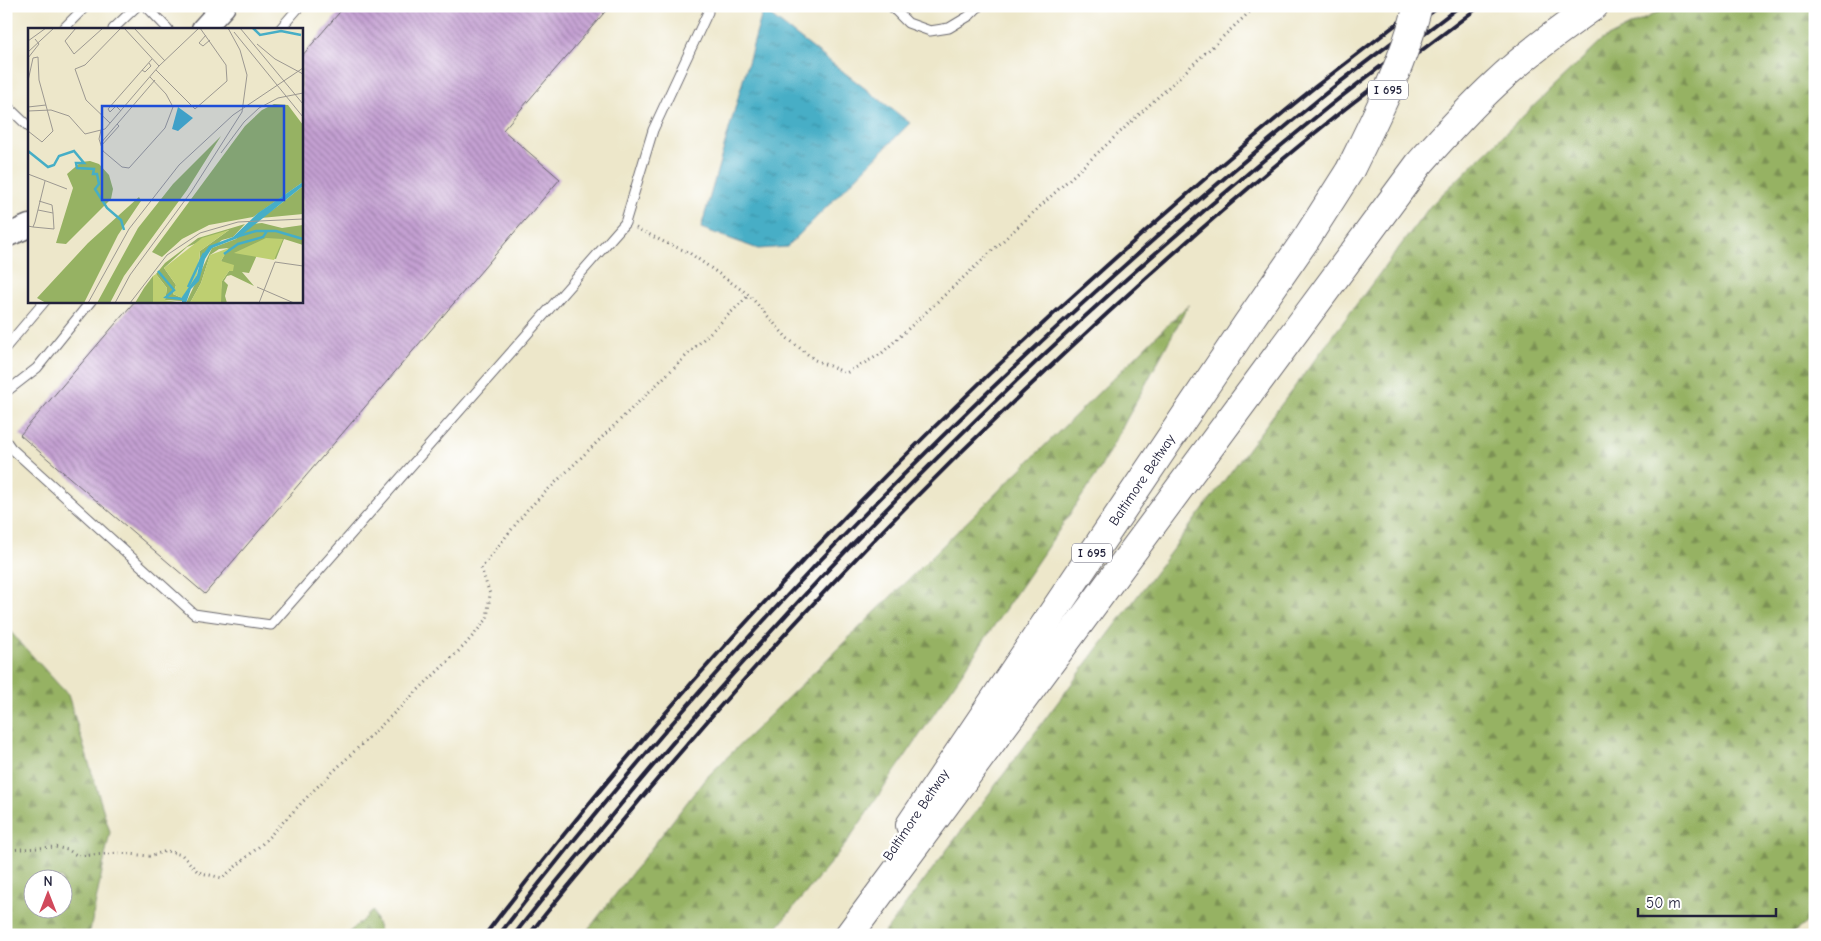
<svg xmlns="http://www.w3.org/2000/svg" width="1821" height="941" font-family="'Comic Neue',sans-serif">
	<style>
		.forest { fill: url(#forest-firs); stroke: #5c6a4f; fill-rule: evenodd }
		.water { fill: url(#water-ripples); stroke: #346880 }
		.building { fill: url(#building-back-hatch) }
		.lines { fill: none; stroke-linecap: round; stroke-linejoin: round }
		.service-casing { stroke: #69676d; stroke-width: 11 }
		.tertiary-casing { stroke: #69676d; stroke-width: 25 }
		.motorway-casing { stroke: #69676d; stroke-width: 30 }
		.path { stroke: #69676d; stroke-width: 3; stroke-dasharray: 1 4; stroke-linecap: butt }
		.service { stroke: #fff; stroke-width: 9 }
		.tertiary { stroke: #fff; stroke-width: 22 }
		.motorway { stroke: #fff; stroke-width: 28 }
		.rail { stroke: #22223b; stroke-width: 4 }
		.motorway-bridge-casing { stroke: #69676d; stroke-width: 30; stroke-linecap: butt }
		.motorway-bridge { stroke: #fff; stroke-width: 28 }
		.labels { text-anchor: middle; dominant-baseline: central; stroke-width: 5; stroke-linejoin: round; paint-order: stroke }
		.shield { fill: #fff; stroke: #646476; stroke-width: 1 }
		.shield-label { font-size: 12px; font-weight: bold; fill: #22223b }
		.street-label { font-size: 14px; fill: #22223b; stroke: #fff }
		.inset-river { fill: none; stroke: #46aec6; stroke-width: 2.5 }
		.inset-road { fill: none; stroke: #9c9891; stroke-width: 1 }
		.view { fill: #1d4ed8; fill-opacity: 0.15; stroke: #1d4ed8; stroke-width: 2.5 }
		.inset-edge { fill: none; stroke: #22223b; stroke-width: 2.5 }
	</style>
	<defs>
		<pattern id="forest-firs" width="22" height="20" patternUnits="userSpaceOnUse" patternTransform="scale(1.25)"><rect width="22" height="20" fill="#96b263"/><path d="M5 1l3.5 6h-7zM16 11l3.5 6h-7z" fill="#7a9053"/></pattern>
		<pattern id="water-ripples" width="26" height="14" patternUnits="userSpaceOnUse" patternTransform="scale(1.25)"><rect width="26" height="14" fill="#46aec6"/><path d="M2 4q2-2 4 0t4 0M15 11q2-2 4 0t4 0" fill="none" stroke="#3a8da2"/></pattern>
		<pattern id="building-back-hatch" width="6" height="6" patternUnits="userSpaceOnUse" patternTransform="scale(1.25)"><rect width="6" height="6" fill="#c4a0d2"/><path d="M-1 5l2 2M0 0l6 6M5-1l2 2" fill="none" stroke="#9f82ac"/></pattern>
	</defs>
	<rect width="100%" height="100%" fill="#fff"/>
	<filter id="ink" filterUnits="userSpaceOnUse"><feTurbulence type="fractalNoise" baseFrequency=".02" numOctaves="2"/><feDisplacementMap in="SourceGraphic" scale="10" xChannelSelector="R" yChannelSelector="G"/><feConvolveMatrix kernelMatrix="1 2 1 2 8 2 1 2 1" color-interpolation-filters="sRGB"/></filter>
	<filter id="wash" filterUnits="userSpaceOnUse"><feTurbulence type="fractalNoise" baseFrequency=".0096" numOctaves="4" result="noise"/><feDisplacementMap in="SourceGraphic" scale="20" xChannelSelector="R" yChannelSelector="G"/><feGaussianBlur stdDeviation="1.12" result="paint"/><feColorMatrix in="noise" values="0 0 0 0 0 0 0 0 0 0 0 0 0 0 0 0 0 1.4 0 .05"/><feComposite in="paint" operator="in"/></filter>
	<g filter="url(#wash)">
		<rect width="100%" height="100%" fill="#ede7ca"/>
		<g class="forest">
			<path d="M 1670,6 L 1815,6 L 1815,916 L 1790,935 L 883,935 L 1431,205 L 1602,40 Z"/>
			<path d="M 1189,304 L 1097,474 L 845,845 L 771,935 L 584,935 L 705,779 Z"/>
			<path d="M 6,627 L 68,695 L 110,832 L 90,931 L 86,935 L 6,935 ZM 32,878 L 62,878 L 62,908 L 32,908 Z"/>
			<path d="M 373,911 L 381,935 L 346,935 Z"/>
		</g>
		<path class="water" d="M 763,10 L 910,123 L 787,247 L 758,249 L 701,228 Z"/>
		<g id="blocks">
			<path class="building" d="M 345,6 L 610,6 L 503,130 L 560,179 L 205,594 L 20,435 L 135,301 L 301,301 L 301,57 Z"/>
		</g>
	</g>
	<g filter="url(#ink)">
		<use href="#blocks" fill-opacity="0" stroke="#69676d" stroke-width="1"/>
		<g class="lines">
			<defs>
				<g id="service">
					<path d="M 146,6 L 168,29"/>
					<path d="M 891,6 L 908,23 L 930,31 L 949,28 L 969,16 L 979,6"/>
					<path d="M 63,29 L 86,6"/>
					<path d="M 113,29 L 137,6"/>
					<path d="M 280,29 L 300,6"/>
					<path d="M 6,105 L 29,127"/>
					<path d="M 6,347 L 45,301"/>
					<path d="M 6,392 L 37,368 L 91,301"/>
					<path d="M 6,441 L 11,448 L 194,614 L 271,625 L 625,223 L 653,130 L 708,12 L 707,6"/>
				</g>
				<g id="tertiary">
					<path d="M 203,29 L 224,6"/>
					<path d="M 6,236 L 29,226"/>
				</g>
				<g id="motorway">
					<path d="M 910,825 L 1247,324 L 1306,239 L 1350,170"/>
					<path d="M 849,935 L 1419,164 C 1444,136 1468,109 1495,84 C 1525,55 1560,30 1594,6"/>
				</g>
			</defs>
			<use href="#service" class="service-casing"/>
			<use href="#tertiary" class="tertiary-casing"/>
			<use href="#motorway" class="motorway-casing"/>
			<g class="path">
				<path d="M 636,228 L 666,243 L 688,252 L 749,295 L 787,338 L 815,360 L 846,373 L 881,354 L 1256,6"/>
				<path d="M 6,850 L 55,847 L 68,850 L 78,856 L 119,853 L 149,856 L 167,851 L 182,855 L 198,872 L 222,878 L 261,845 L 314,790 L 465,645 L 487,619 L 490,594 L 481,568 L 527,510 L 749,295"/>
			</g>
			<use href="#service" class="service"/>
			<use href="#tertiary" class="tertiary"/>
			<use href="#motorway" class="motorway"/>
			<g class="rail">
				<path d="M 485,935 C 669,694 877,471 1103,269 C 1172,207 1242,145 1315,87 C 1350,60 1385,33 1420,6"/>
				<path d="M 499,935 C 738,624 1016,347 1319,99 C 1358,67 1400,37 1440,6"/>
				<path d="M 514,935 C 544,896 576,858 607,821 C 822,559 1064,321 1327,108 C 1371,73 1416,40 1460,6"/>
				<path d="M 529,935 C 555,901 583,869 610,836 C 742,675 883,524 1035,381 C 1132,289 1232,199 1336,116 C 1384,78 1432,43 1480,6"/>
			</g>
			<defs>
				<path id="motorway-bridge" d="M 1350,170 C 1376,117 1403,64 1418,6"/>
			</defs>
			<use href="#motorway-bridge" class="motorway-bridge-casing"/>
			<use href="#motorway-bridge" class="motorway-bridge"/>
		</g>
	</g>
	<g class="labels">
		<g class="shield">
			<rect x="1368" y="80.5" width="40" height="19" rx="4"/>
			<rect x="1072" y="543.5" width="40" height="19" rx="4"/>
		</g>
		<g class="shield-label">
			<text x="1388" y="90">I 695</text>
			<text x="1092" y="553">I 695</text>
		</g>
		<g class="street-label">
			<text transform="translate(1142 480) rotate(-56)">Baltimore Beltway</text>
			<text transform="translate(916 815) rotate(-56)">Baltimore Beltway</text>
		</g>
	</g>
	<g transform="translate(28 28)">
		<rect width="275" height="275" fill="#ede7ca"/>
		<path d="M 246,76 L 260,77 L 275,97 L 275,154 L 225,189 L 181,197 L 154,211 L 134,229 L 124,224 L 217,98 L 234,82 ZM 193,108 L 159,162 L 96,248 L 82,275 L 69,275 L 110,200 L 145,156 ZM 62,133 L 71,136 L 81,147 L 85,161 L 83,171 L 38,216 L 28,215 L 45,160 L 39,146 L 53,134 ZM 275,158 L 275,186 L 233,190 L 250,178 ZM 111,169 L 113,173 L 90,207 L 56,275 L 18,275 L 9,270 L 60,215 ZM 234,195 L 254,200 L 275,197 L 275,217 L 256,211 L 248,231 L 229,227 L 221,245 L 214,244 L 226,258 L 203,247 L 199,248 L 196,253 L 200,257 L 197,268 L 199,275 L 193,275 L 192,270 L 194,253 L 201,243 L 193,233 L 200,220 L 191,221 L 182,227 L 173,255 L 162,275 L 158,275 L 184,220 L 208,211 L 224,196 ZM 217,196 L 205,209 L 194,212 L 173,229 L 171,236 L 172,223 L 201,202 L 159,219 L 136,240 L 148,257 L 145,266 L 154,270 L 154,273 L 137,272 L 139,260 L 128,246 L 137,235 L 170,210 ZM 125,248 L 125,275 L 107,275 L 116,260 Z" fill="#96b263"/>
		<path d="M 201,202 L 172,223 L 169,247 L 154,270 L 145,266 L 148,257 L 136,240 L 174,210 ZM 201,220 L 193,233 L 206,237 L 205,243 L 201,243 L 194,253 L 193,275 L 162,275 L 173,255 L 182,227 ZM 128,246 L 139,260 L 137,272 L 154,275 L 125,275 L 125,248 Z" fill="#becf71"/>
		<path d="M 238,210 L 255,211 L 246,232 L 206,225 Z" fill="#becf71"/>
		<path d="M 150,79 L 165,90 L 150,103 L 144,101 ZM 275,154 L 275,158 L 210,210 L 184,220 L 177,231 L 171,253 L 163,261 L 158,275 L 154,275 L 154,269 L 169,247 L 173,229 L 181,218 L 205,209 L 230,185 Z" fill="#46aec6"/>
		<path class="inset-river" d="M 225,0 L 232,7 L 253,3 L 273,7M 0,123 L 20,139 L 26,137 L 31,128 L 46,123 L 56,135 L 48,135 L 49,140 L 66,141 L 65,146 L 69,146 L 71,156 L 67,161 L 79,180 L 93,192 L 96,202M 211,208 L 228,203 L 248,203 L 275,211M 196,226 L 210,216 L 235,209 L 239,203M 130,243 L 146,262 L 138,269 L 154,271M 160,259 L 176,225"/>
		<path class="inset-road" d="M 48,0 L 37,13 L 46,26 L 75,0M 96,0 L 131,38M 106,0 L 137,33M 212,0 L 275,76M 206,4 L 275,89M 178,7 L 171,15 L 175,18 L 182,12M 0,13 L 18,0M 229,16 L 247,31 L 275,46M 0,24 L 26,0M 0,30 L 11,16 L 7,11M 114,42 L 117,44 L 123,38 L 121,35M 128,42 L 167,81 L 199,53 L 198,37 L 172,0M 0,53 L 5,30 L 10,29 L 11,52 L 25,103 L 14,114 L 0,103M 0,79 L 18,77M 0,83 L 23,82 L 41,88 L 57,106 L 77,101 L 131,38 L 171,0M 93,83 L 88,78 L 82,84 L 80,81 L 124,31M 82,95 L 58,72 L 47,41 L 57,37 L 93,0M 73,102 L 71,111 L 75,123 L 94,139 L 101,140 L 137,100 L 145,79 L 138,66 L 122,49M 72,116 L 127,52M 73,118 L 91,98 L 89,96M 193,125 L 216,94 L 231,80 L 250,70 L 275,65M 0,146 L 39,161M 11,173 L 24,177 L 25,185M 0,198 L 5,199 L 7,194 L 17,153M 5,199 L 26,201 L 25,185 L 10,182M 229,259 L 266,275M 60,275 L 101,201 L 151,137 L 205,87 L 275,40M 87,275 L 102,247 L 163,164 L 214,84 L 219,47 L 212,22 L 200,0M 102,275 L 139,227 L 172,205 L 210,194 L 275,191M 231,275 L 247,234 L 275,238"/>
		<path class="view" d="M 74,78 L 256,78 L 256,172 L 74,172 Z"/>
		<rect width="275" height="275" class="inset-edge"/>
	</g>
	<rect width="1821" height="941" fill="none" stroke="#fff" stroke-width="25"/>
	<g transform="translate(48 894)"><circle r="24" fill="#ffffff" stroke="#a7a7b1"/>
	<path d="M0-4L9 19L0 12L-9 19Z" fill="#d1495b"/>
	<text y="-8" font-size="14" font-weight="bold" text-anchor="middle" fill="#22223b">N</text>
	</g>
	<path d="M1638 908v8h138v-8" fill="none" stroke="#22223b" stroke-width="2.5"/>
	<text x="1646" y="908" font-size="15" fill="#22223b" stroke="#ffffff" stroke-width="4" paint-order="stroke">50 m</text>
</svg>
